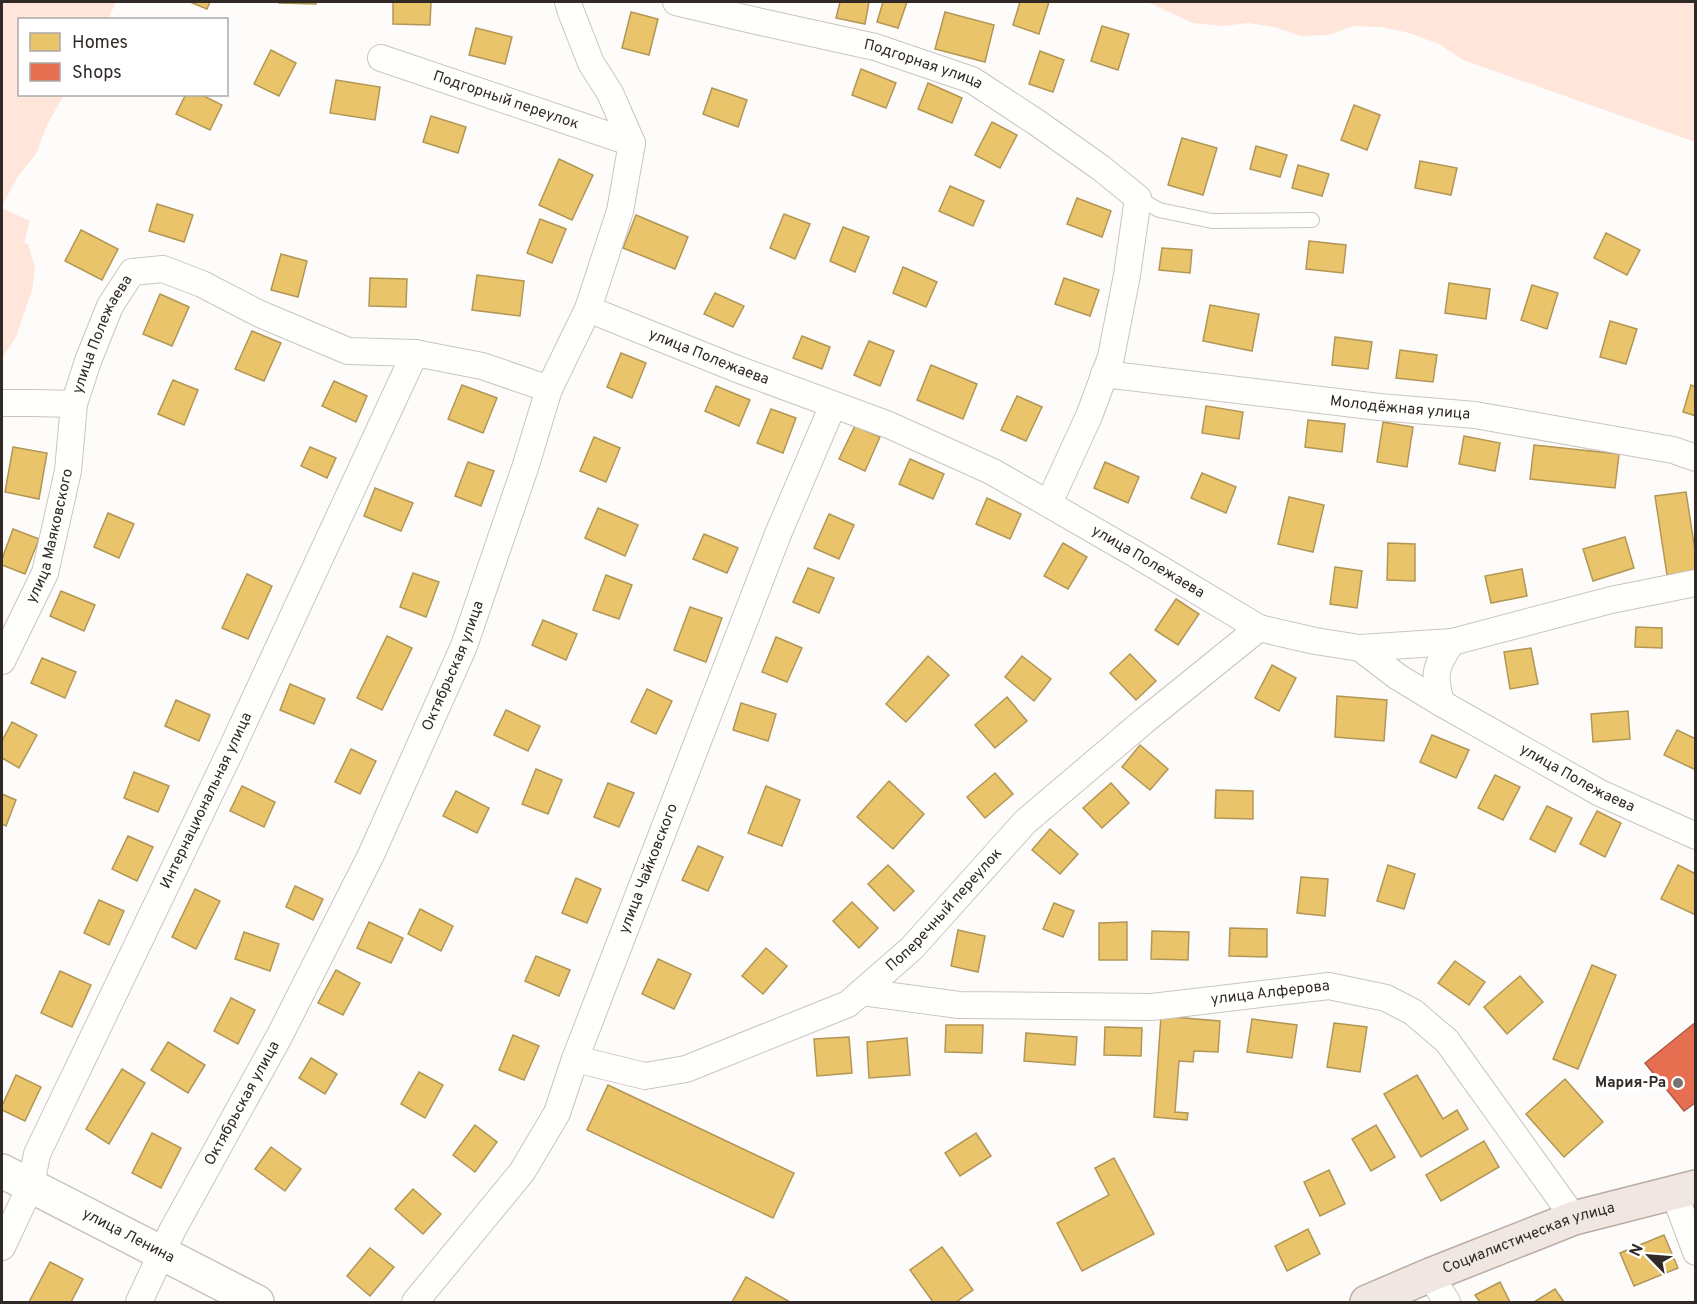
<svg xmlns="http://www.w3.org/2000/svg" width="1697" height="1304" font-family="Overpass,sans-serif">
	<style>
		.green { fill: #ffe5da }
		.homes { fill: #e9c46a; stroke: #b29655; stroke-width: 1.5 }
		.shops { fill: #e76f51; stroke: #b05a44; stroke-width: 1.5 }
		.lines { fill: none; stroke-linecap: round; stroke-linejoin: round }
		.service-casing { stroke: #c9c4c2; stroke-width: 16 }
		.minor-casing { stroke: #c9c4c2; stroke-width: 28 }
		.tertiary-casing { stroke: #c9c4c2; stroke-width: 36 }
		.primary-casing { stroke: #bbaba2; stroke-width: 36 }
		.service { stroke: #fffffe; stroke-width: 14 }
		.minor { stroke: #fffffe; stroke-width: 26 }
		.tertiary { stroke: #fffffe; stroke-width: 33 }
		.primary { stroke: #f0e7e2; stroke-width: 33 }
		.poi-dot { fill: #787370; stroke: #fff; stroke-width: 2 }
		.labels { text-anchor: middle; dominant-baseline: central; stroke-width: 6; stroke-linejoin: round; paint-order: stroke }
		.street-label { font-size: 15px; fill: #302925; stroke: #fff }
		.poi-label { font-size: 15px; font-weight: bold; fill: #302925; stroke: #fff; text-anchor: end }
	</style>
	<rect width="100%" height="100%" fill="#fefcfa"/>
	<g class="green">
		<path d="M 2,2 L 116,2 L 108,19 L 20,20 L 20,94 L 64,95 L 47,125 L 36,154 L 18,176 L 2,206 Z"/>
		<path d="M 1147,2 L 1695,2 L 1695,142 L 1463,60 L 1439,44 L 1409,33 L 1382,27 L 1353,26 L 1328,35 L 1300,36 L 1275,27 L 1248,23 L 1222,26 L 1193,23 Z"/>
		<path d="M 2,208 L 30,221 L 24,243 L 28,244 L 35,268 L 32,290 L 16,337 L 3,357 L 2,357 Z"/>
	</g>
	<g class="homes">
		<path d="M 190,2 L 210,2 L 207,9 Z"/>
		<path d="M 279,2 L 316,2 L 316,4 L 279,3 Z"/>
		<path d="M 393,2 L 431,2 L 430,25 L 393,24 Z"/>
		<path d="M 840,2 L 869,2 L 865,24 L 836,18 Z"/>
		<path d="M 883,2 L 907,2 L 898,28 L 877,22 Z"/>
		<path d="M 1020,2 L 1049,2 L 1039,34 L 1013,25 Z"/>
		<path d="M 631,12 L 658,19 L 649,55 L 622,48 Z"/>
		<path d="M 945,12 L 994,25 L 985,62 L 935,49 Z"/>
		<path d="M 1102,26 L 1129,34 L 1118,70 L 1091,61 Z"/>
		<path d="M 476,28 L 512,37 L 505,64 L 469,55 Z"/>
		<path d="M 271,50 L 296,63 L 279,96 L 254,84 Z"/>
		<path d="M 1040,51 L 1064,60 L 1053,92 L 1029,84 Z"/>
		<path d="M 861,69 L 896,83 L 886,108 L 852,95 Z"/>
		<path d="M 336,80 L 380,87 L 375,120 L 330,113 Z"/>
		<path d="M 928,83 L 962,98 L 952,123 L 918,109 Z"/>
		<path d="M 712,88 L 747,100 L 738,127 L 703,114 Z"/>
		<path d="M 186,94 L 200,94 L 222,105 L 210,130 L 176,114 Z"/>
		<path d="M 1354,105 L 1380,115 L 1367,150 L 1341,140 Z"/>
		<path d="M 431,116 L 466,127 L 458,153 L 423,142 Z"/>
		<path d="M 992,122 L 1017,135 L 1000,168 L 975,155 Z"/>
		<path d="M 1182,138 L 1217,148 L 1203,195 L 1168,185 Z"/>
		<path d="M 1256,146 L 1287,155 L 1280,177 L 1250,169 Z"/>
		<path d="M 559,159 L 593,175 L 572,220 L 539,205 Z"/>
		<path d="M 1420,161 L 1457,168 L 1451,195 L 1415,188 Z"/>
		<path d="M 1298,165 L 1329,174 L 1322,196 L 1292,188 Z"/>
		<path d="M 950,186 L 984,201 L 973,226 L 939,211 Z"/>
		<path d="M 1077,198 L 1111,211 L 1102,237 L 1067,224 Z"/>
		<path d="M 157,204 L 193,215 L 184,242 L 149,231 Z"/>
		<path d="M 784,214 L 810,224 L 795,259 L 770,248 Z"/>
		<path d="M 636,215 L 688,237 L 675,269 L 623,248 Z"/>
		<path d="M 540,219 L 566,229 L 552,263 L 527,253 Z"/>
		<path d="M 843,227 L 869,237 L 855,272 L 830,261 Z"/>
		<path d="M 81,230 L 118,249 L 102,280 L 65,261 Z"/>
		<path d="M 1606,233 L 1640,250 L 1627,275 L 1594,258 Z"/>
		<path d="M 1309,241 L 1346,245 L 1343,273 L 1306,269 Z"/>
		<path d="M 1162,248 L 1192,250 L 1190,273 L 1159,270 Z"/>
		<path d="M 281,254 L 307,261 L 298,297 L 271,290 Z"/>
		<path d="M 903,267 L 937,282 L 926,307 L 893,293 Z"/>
		<path d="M 477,275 L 524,281 L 520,316 L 472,310 Z"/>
		<path d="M 370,278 L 407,279 L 406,307 L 369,306 Z"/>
		<path d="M 1064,278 L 1099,290 L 1090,316 L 1055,304 Z"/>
		<path d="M 1449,283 L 1490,289 L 1486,319 L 1445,313 Z"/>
		<path d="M 1532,285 L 1558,293 L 1547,329 L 1521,320 Z"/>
		<path d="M 715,293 L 744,306 L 733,327 L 704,314 Z"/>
		<path d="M 160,294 L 189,307 L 172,346 L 143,334 Z"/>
		<path d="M 1210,305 L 1259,314 L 1252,351 L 1203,341 Z"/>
		<path d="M 1610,321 L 1637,329 L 1626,364 L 1600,357 Z"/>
		<path d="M 252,331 L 281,343 L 264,381 L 235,369 Z"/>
		<path d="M 802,336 L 830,347 L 822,369 L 793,358 Z"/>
		<path d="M 1335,337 L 1372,342 L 1368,369 L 1332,365 Z"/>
		<path d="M 869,341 L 894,351 L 880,386 L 854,375 Z"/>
		<path d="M 1400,350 L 1437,355 L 1433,382 L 1396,378 Z"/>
		<path d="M 621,353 L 646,363 L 632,398 L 607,387 Z"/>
		<path d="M 931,365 L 977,384 L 963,419 L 917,400 Z"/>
		<path d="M 173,380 L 198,390 L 184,425 L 158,414 Z"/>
		<path d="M 334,381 L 367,396 L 356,422 L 322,406 Z"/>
		<path d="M 462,385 L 497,398 L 483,433 L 448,419 Z"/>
		<path d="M 1691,385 L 1696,387 L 1696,416 L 1683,412 Z"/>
		<path d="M 716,386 L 750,400 L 739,426 L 705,411 Z"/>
		<path d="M 1017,396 L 1042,407 L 1026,441 L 1001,430 Z"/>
		<path d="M 1206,406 L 1243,412 L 1239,439 L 1202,433 Z"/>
		<path d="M 771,409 L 796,418 L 783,453 L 757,443 Z"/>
		<path d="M 1308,420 L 1345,424 L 1342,452 L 1305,447 Z"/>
		<path d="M 1383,422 L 1413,427 L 1407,467 L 1377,462 Z"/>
		<path d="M 855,426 L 880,437 L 865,471 L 839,459 Z"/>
		<path d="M 1464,436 L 1500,443 L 1495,471 L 1459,464 Z"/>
		<path d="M 594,437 L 620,448 L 606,482 L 580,471 Z"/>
		<path d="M 1534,445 L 1619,454 L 1615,488 L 1530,479 Z"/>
		<path d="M 13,447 L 47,453 L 39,499 L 5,492 Z"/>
		<path d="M 310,447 L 336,458 L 327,478 L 301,466 Z"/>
		<path d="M 910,459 L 944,474 L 933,499 L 899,484 Z"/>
		<path d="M 468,462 L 494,471 L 481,506 L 455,496 Z"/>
		<path d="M 1105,462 L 1139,477 L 1128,503 L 1094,488 Z"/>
		<path d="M 1202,473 L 1236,487 L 1226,513 L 1191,498 Z"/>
		<path d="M 375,488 L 413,503 L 401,531 L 364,516 Z"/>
		<path d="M 1686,492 L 1696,557 L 1696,571 L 1667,575 L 1655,496 Z"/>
		<path d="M 1289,497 L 1324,505 L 1313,552 L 1278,544 Z"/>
		<path d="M 987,498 L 1021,514 L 1010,539 L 976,524 Z"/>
		<path d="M 598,508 L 638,525 L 625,556 L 585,538 Z"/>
		<path d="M 108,513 L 134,524 L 119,558 L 94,547 Z"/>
		<path d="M 829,514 L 854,525 L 839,559 L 814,548 Z"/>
		<path d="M 13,529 L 39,539 L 25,574 L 2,565 L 2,559 Z"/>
		<path d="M 704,534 L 738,548 L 727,573 L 693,559 Z"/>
		<path d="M 1625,537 L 1634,568 L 1593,581 L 1583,549 Z"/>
		<path d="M 1063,543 L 1087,557 L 1068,589 L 1044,576 Z"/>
		<path d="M 1388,543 L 1415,544 L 1415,581 L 1387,580 Z"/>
		<path d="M 1335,567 L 1362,571 L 1357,608 L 1330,604 Z"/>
		<path d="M 808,568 L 834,578 L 819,613 L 793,602 Z"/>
		<path d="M 1522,569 L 1527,596 L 1491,603 L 1485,576 Z"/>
		<path d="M 413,573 L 439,582 L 426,617 L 400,607 Z"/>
		<path d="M 247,574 L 272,586 L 248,639 L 222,628 Z"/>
		<path d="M 606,575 L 632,585 L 619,619 L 593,610 Z"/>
		<path d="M 61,591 L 95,605 L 84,631 L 50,616 Z"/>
		<path d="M 1176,599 L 1199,614 L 1178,645 L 1155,630 Z"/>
		<path d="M 690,607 L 722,618 L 706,662 L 674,650 Z"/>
		<path d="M 543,620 L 577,634 L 566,660 L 532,645 Z"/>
		<path d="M 1636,627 L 1662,628 L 1662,648 L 1635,647 Z"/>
		<path d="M 387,636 L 412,648 L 382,710 L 357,698 Z"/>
		<path d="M 776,637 L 802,648 L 787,682 L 762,672 Z"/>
		<path d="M 1531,648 L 1538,684 L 1510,689 L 1504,652 Z"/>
		<path d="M 1130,654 L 1156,681 L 1136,700 L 1110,673 Z"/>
		<path d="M 928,656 L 949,675 L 906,722 L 886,704 Z"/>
		<path d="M 1022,656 L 1051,679 L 1034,701 L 1005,677 Z"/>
		<path d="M 42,658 L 76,672 L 65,698 L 31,683 Z"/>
		<path d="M 1272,665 L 1296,678 L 1279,711 L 1255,698 Z"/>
		<path d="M 290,684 L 325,699 L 314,724 L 280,710 Z"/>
		<path d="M 647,689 L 672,701 L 656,734 L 631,722 Z"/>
		<path d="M 1337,696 L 1387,700 L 1384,741 L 1335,737 Z"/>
		<path d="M 1007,697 L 1027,721 L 995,748 L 975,725 Z"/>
		<path d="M 176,700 L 210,715 L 199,741 L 165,726 Z"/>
		<path d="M 741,703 L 776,714 L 768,741 L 733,730 Z"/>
		<path d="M 506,710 L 540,726 L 528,751 L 494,735 Z"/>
		<path d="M 1628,711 L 1630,739 L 1593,742 L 1591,714 Z"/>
		<path d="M 12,722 L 37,735 L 19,768 L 2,758 L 2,741 Z"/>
		<path d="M 1677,730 L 1696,739 L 1696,770 L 1664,755 Z"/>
		<path d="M 1432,735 L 1469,750 L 1456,778 L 1420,762 Z"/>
		<path d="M 1140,745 L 1168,769 L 1150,790 L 1122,767 Z"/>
		<path d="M 351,749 L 376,761 L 360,794 L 335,782 Z"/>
		<path d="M 536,769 L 562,780 L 548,814 L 522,804 Z"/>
		<path d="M 134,772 L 169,786 L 158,812 L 124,798 Z"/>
		<path d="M 995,773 L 1013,794 L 985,818 L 967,797 Z"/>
		<path d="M 1495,775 L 1520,787 L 1503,820 L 1478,808 Z"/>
		<path d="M 889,781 L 924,814 L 893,849 L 857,817 Z"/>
		<path d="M 608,783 L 634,793 L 619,827 L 594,817 Z"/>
		<path d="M 1111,783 L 1129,803 L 1102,828 L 1083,808 Z"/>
		<path d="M 242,786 L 275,802 L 264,827 L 230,811 Z"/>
		<path d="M 766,786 L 800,800 L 782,846 L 748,833 Z"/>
		<path d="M 1216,790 L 1253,791 L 1253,819 L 1215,818 Z"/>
		<path d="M 456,791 L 489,808 L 477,833 L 443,816 Z"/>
		<path d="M 2,794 L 16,800 L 6,826 L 2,824 Z"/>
		<path d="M 1547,806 L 1572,818 L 1555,852 L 1530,839 Z"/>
		<path d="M 1597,811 L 1621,823 L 1605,857 L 1580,844 Z"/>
		<path d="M 1050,829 L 1078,854 L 1060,874 L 1032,850 Z"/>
		<path d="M 128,836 L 153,847 L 137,881 L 112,869 Z"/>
		<path d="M 698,846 L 723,857 L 708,891 L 682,880 Z"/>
		<path d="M 888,865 L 914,891 L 894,911 L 868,884 Z"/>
		<path d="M 1388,865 L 1415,874 L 1404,909 L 1377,901 Z"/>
		<path d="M 1678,865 L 1696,874 L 1696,915 L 1661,899 Z"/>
		<path d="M 1301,877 L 1328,879 L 1325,916 L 1297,913 Z"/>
		<path d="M 576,878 L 601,889 L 587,923 L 562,913 Z"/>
		<path d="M 295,886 L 323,899 L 313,920 L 286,907 Z"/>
		<path d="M 195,889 L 220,901 L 196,949 L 172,937 Z"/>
		<path d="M 99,900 L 124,911 L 109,945 L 84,933 Z"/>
		<path d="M 852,902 L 878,928 L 859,948 L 833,921 Z"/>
		<path d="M 1054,903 L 1074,911 L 1063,937 L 1043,929 Z"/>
		<path d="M 420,909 L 453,926 L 441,951 L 408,934 Z"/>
		<path d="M 369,922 L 403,938 L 391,963 L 357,948 Z"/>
		<path d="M 1127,922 L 1127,960 L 1099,960 L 1099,923 Z"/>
		<path d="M 1230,928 L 1267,929 L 1267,957 L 1229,956 Z"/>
		<path d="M 958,930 L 985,936 L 978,972 L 951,966 Z"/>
		<path d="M 1152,931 L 1189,932 L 1188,960 L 1151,959 Z"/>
		<path d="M 244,932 L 279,944 L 270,971 L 235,959 Z"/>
		<path d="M 766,948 L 787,966 L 763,994 L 742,976 Z"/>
		<path d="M 536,956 L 570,970 L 559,996 L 525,981 Z"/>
		<path d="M 658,959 L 691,974 L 674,1009 L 642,994 Z"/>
		<path d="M 1455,961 L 1485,982 L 1469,1005 L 1438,983 Z"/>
		<path d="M 1592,965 L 1616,975 L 1578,1069 L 1553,1059 Z"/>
		<path d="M 336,970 L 360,983 L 343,1015 L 318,1003 Z"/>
		<path d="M 60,971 L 91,985 L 72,1027 L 41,1013 Z"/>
		<path d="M 1520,976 L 1543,1002 L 1507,1034 L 1484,1007 Z"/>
		<path d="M 231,998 L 255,1010 L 238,1044 L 214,1031 Z"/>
		<path d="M 1161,1016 L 1220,1021 L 1218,1052 L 1194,1051 L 1193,1062 L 1179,1061 L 1175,1112 L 1188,1113 L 1187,1120 L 1154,1117 Z"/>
		<path d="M 1252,1019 L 1297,1025 L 1292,1058 L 1247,1052 Z"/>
		<path d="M 1334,1023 L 1367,1027 L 1360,1072 L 1327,1067 Z"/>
		<path d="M 946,1025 L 983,1025 L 982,1053 L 945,1052 Z"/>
		<path d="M 1105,1027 L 1142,1028 L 1141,1056 L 1104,1055 Z"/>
		<path d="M 1026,1033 L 1077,1037 L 1075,1065 L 1024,1061 Z"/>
		<path d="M 513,1035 L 539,1046 L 524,1080 L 499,1070 Z"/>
		<path d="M 849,1037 L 852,1073 L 817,1076 L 814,1039 Z"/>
		<path d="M 907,1038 L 910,1075 L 869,1078 L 867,1042 Z"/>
		<path d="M 168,1042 L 205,1065 L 188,1093 L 151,1070 Z"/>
		<path d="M 311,1058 L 337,1074 L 325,1094 L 299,1078 Z"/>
		<path d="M 122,1069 L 145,1083 L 109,1144 L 86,1129 Z"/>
		<path d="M 419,1072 L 443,1085 L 425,1118 L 401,1104 Z"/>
		<path d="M 16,1075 L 41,1087 L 25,1121 L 2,1110 L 2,1106 Z"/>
		<path d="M 1417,1075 L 1443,1119 L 1457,1110 L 1468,1129 L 1421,1157 L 1384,1094 Z"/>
		<path d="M 1565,1079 L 1603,1122 L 1564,1157 L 1526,1114 Z"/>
		<path d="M 608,1085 L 794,1173 L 773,1218 L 587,1130 Z"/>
		<path d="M 475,1125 L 497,1142 L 475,1172 L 453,1155 Z"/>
		<path d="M 1376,1125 L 1395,1157 L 1371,1171 L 1352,1139 Z"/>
		<path d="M 152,1133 L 181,1148 L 161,1188 L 132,1173 Z"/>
		<path d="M 976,1133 L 991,1156 L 960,1176 L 945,1153 Z"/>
		<path d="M 1484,1141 L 1499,1167 L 1441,1201 L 1426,1175 Z"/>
		<path d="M 271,1147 L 301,1169 L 285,1191 L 255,1169 Z"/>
		<path d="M 1114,1158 L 1154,1234 L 1082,1271 L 1057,1223 L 1109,1195 L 1095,1168 Z"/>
		<path d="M 1329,1170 L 1345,1204 L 1320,1216 L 1304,1182 Z"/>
		<path d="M 413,1189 L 441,1214 L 423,1234 L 395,1209 Z"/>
		<path d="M 1308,1229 L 1320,1254 L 1287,1271 L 1275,1246 Z"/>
		<path d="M 1664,1235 L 1678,1268 L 1634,1286 L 1620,1253 Z"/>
		<path d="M 942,1247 L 973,1290 L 956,1302 L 933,1302 L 910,1270 Z"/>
		<path d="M 370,1248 L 394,1267 L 370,1296 L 347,1276 Z"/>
		<path d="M 50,1262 L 83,1279 L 71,1302 L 29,1302 Z"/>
		<path d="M 746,1277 L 790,1302 L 732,1302 Z"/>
		<path d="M 1500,1282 L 1510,1302 L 1480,1302 L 1475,1295 Z"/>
		<path d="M 1555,1289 L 1564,1302 L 1534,1302 Z"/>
	</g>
	<path class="shops" d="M 1696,1022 L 1696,1102 L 1684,1111 L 1645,1063 Z"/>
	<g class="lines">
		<defs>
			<path id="service" d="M 1138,198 L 1159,210 L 1212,221 L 1312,220"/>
			<g id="minor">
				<path id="s1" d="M 676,2 L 761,22 L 875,47 L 972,80 L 1036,122 L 1101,168 L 1138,198 L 1127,275 L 1111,357 L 1089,416 L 1049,503"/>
				<path id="s2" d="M 381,58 L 632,143"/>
				<path id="s3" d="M 588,309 L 737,369 L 889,425 L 993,472 L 1137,555 L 1259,628 L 1315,641 L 1360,648 L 1398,677 L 1441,703 L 1600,793 L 1696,836"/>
				<path id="s4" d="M 1104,374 L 1379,407 L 1475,415 L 1673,450 L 1696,458"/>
				<path d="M 2,403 L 33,403 L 74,404"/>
				<path d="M 1360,648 L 1452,642 L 1611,600 L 1696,583"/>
				<path id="s5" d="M 2,661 L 45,573 L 68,471 L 74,404 L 88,361 L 110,306 L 132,272 L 163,269 L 202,284 L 260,314 L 348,351 L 415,353 L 482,366 L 549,389"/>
				<path d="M 1441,703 C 1433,673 1435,667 1452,642"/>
				<path id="s6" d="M 862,992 L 959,1005 L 1152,1007 L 1329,986 L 1386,998 L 1413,1012 L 1447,1041 L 1574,1218"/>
				<path id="s7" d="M 575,1059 L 645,1076 L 686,1069 L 848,1004 L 912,948 L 1025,822 L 1144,721 L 1259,628"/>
				<path d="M 1674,1193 L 1696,1252"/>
				<path id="s8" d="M 2,1247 L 31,1185 L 37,1154 L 231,750 L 415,353"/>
				<path d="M 1430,1275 L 1447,1302"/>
				<path id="s9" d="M 139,1302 L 172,1231 L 280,1035 L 371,855 L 464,646 L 525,468 L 549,389 L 588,309 L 620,211 L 632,143 L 610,93 L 591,63 L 571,12 L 568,2"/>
				<path id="s10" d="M 415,1302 L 522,1172 L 557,1113 L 575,1059 L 778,534 L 833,405"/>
			</g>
			<g id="tertiary">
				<path id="s11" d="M 2,1171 L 257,1302"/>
			</g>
			<g id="primary">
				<path id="s12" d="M 1367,1302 L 1430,1275 L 1574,1218 L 1696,1187"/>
			</g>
		</defs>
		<use href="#service" class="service-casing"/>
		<use href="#minor" class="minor-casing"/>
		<use href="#tertiary" class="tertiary-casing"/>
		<use href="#primary" class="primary-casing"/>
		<use href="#service" class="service"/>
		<use href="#minor" class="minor"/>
		<use href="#tertiary" class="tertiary"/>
		<use href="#primary" class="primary"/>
	</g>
	<circle class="poi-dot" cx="1678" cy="1083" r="6"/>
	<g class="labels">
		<g class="street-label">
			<text stroke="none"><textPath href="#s1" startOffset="255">Подгорная улица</textPath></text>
			<text stroke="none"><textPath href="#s2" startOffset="132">Подгорный переулок</textPath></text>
			<text stroke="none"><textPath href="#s5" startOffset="345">улица Полежаева</textPath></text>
			<text stroke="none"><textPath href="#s3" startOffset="130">улица Полежаева</textPath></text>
			<text stroke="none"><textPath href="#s4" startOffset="298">Молодёжная улица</textPath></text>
			<text stroke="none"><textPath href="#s5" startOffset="135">улица Маяковского</textPath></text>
			<text stroke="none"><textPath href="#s3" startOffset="616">улица Полежаева</textPath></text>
			<text stroke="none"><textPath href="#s9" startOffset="710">Октябрьская улица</textPath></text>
			<text stroke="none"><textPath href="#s3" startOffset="1102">улица Полежаева</textPath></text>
			<text stroke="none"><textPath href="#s8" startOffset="492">Интернациональная улица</textPath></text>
			<text stroke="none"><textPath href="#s10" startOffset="498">улица Чайковского</textPath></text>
			<text stroke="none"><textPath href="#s7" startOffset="423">Поперечный переулок</textPath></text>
			<text stroke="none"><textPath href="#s6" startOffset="410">улица Алферова</textPath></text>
			<text stroke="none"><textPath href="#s9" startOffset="224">Октябрьская улица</textPath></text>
			<text stroke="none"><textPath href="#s11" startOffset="142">улица Ленина</textPath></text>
			<text stroke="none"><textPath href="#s12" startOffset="174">Социалистическая улица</textPath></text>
		</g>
		<g class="poi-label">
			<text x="1666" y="1083">Мария-Ра</text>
		</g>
	</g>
	<rect width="1697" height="1304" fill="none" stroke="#302925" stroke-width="6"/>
	<rect x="18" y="18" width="210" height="78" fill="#ffffff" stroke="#aca9a8" stroke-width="1.5"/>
	<rect x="30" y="33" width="30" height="18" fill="#e9c46a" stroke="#aca9a8" stroke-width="1.5"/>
	<text x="72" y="48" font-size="18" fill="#302925">Homes</text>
	<rect x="30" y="63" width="30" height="18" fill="#e76f51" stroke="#aca9a8" stroke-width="1.5"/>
	<text x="72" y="78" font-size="18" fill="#302925">Shops</text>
	<g transform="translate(1649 1256) rotate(295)" stroke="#ffffff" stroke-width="4.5" paint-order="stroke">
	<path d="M0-4.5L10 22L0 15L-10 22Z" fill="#302925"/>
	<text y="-9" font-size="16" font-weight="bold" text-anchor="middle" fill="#302925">N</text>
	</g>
</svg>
